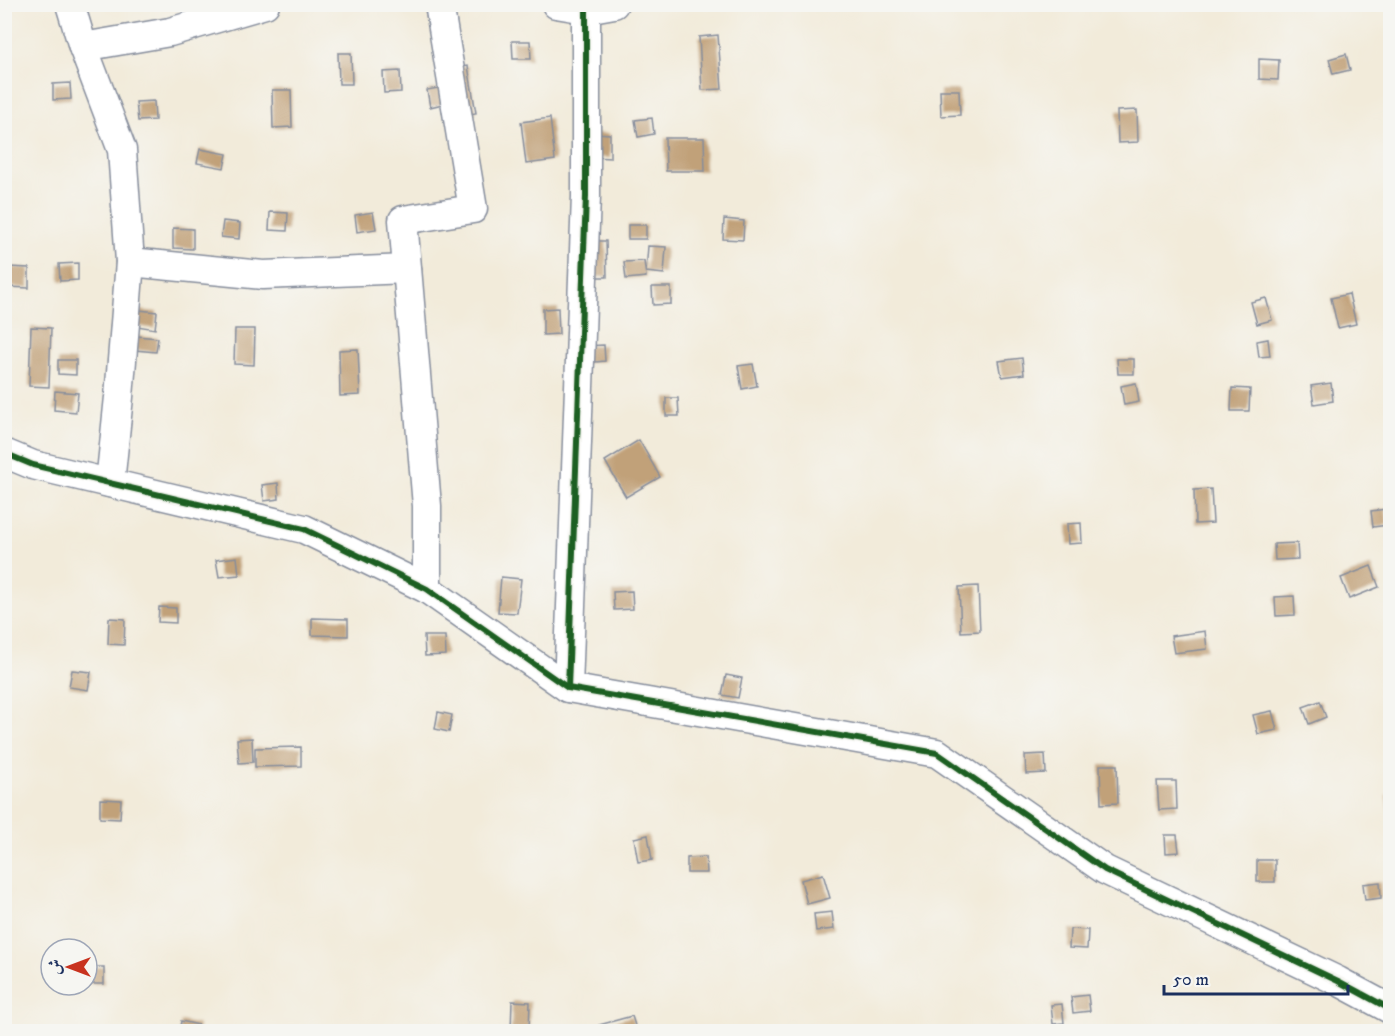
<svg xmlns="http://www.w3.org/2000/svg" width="1395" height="1036" font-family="'IM FELL DW Pica',Amiri,serif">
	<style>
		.building { fill: #c1a179 }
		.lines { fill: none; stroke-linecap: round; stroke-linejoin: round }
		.minor-casing { stroke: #868d9c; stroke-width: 31 }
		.minor { stroke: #fff; stroke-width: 28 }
		.cycleway-casing { stroke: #f6f6f2; stroke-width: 10 }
		.cycleway { stroke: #1b5e20; stroke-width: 6 }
	</style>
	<rect width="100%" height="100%" fill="#f6f6f2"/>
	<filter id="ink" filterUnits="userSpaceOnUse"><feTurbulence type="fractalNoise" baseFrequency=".0167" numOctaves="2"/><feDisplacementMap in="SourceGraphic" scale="12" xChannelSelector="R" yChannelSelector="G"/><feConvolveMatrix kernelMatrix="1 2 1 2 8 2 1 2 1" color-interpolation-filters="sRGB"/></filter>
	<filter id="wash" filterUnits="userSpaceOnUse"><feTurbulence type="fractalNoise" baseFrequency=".008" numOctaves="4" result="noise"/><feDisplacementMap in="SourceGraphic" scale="24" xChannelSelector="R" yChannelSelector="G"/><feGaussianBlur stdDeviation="1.35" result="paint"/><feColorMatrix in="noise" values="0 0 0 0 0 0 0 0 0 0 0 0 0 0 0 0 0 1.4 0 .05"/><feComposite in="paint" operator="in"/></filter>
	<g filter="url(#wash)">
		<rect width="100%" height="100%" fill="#f2ebda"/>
		<g id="blocks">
			<g class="building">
				<path d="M 718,35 L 722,89 L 702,90 L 699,37 Z"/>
				<path d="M 512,41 L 530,41 L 531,59 L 513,59 Z"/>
				<path d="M 338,53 L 351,53 L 352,84 L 339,84 Z"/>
				<path d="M 1346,54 L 1350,70 L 1333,74 L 1329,59 Z"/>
				<path d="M 1259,59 L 1279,60 L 1278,80 L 1259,79 Z"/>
				<path d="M 468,66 L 476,113 L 458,116 L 451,69 Z"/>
				<path d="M 400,71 L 401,92 L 384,93 L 383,72 Z"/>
				<path d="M 70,83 L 71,99 L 53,100 L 53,84 Z"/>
				<path d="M 444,87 L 447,103 L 430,107 L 427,90 Z"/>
				<path d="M 272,90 L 291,90 L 292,127 L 273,128 Z"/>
				<path d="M 940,90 L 959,90 L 960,115 L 941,116 Z"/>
				<path d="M 154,101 L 155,120 L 138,121 L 136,102 Z"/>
				<path d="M 1137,110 L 1138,142 L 1118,143 L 1117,111 Z"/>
				<path d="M 550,118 L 555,160 L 526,164 L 521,122 Z"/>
				<path d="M 652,118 L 654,134 L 638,137 L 635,120 Z"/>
				<path d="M 595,133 L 610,134 L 610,158 L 594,157 Z"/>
				<path d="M 665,138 L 704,138 L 705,171 L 666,171 Z"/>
				<path d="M 200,149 L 227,154 L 224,168 L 197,163 Z"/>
				<path d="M 270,212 L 288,213 L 287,231 L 269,230 Z"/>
				<path d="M 373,212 L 376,229 L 357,232 L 355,215 Z"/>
				<path d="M 724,219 L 744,221 L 743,240 L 723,239 Z"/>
				<path d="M 223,221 L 240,223 L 239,239 L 221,237 Z"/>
				<rect x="628" y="225" width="18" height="14"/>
				<path d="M 173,228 L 193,229 L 193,249 L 173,248 Z"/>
				<path d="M 588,241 L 606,241 L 607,277 L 589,277 Z"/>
				<path d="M 648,246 L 666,247 L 664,274 L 646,272 Z"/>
				<path d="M 644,261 L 646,277 L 626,279 L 624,262 Z"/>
				<path d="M 78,263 L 78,280 L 60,281 L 59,264 Z"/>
				<path d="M 8,267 L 29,268 L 29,288 L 8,287 Z"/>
				<path d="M 652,287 L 671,287 L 671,304 L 653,305 Z"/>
				<path d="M 1349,294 L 1356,324 L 1338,328 L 1331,298 Z"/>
				<path d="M 1266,298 L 1272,320 L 1257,324 L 1251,302 Z"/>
				<path d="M 558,308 L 559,334 L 543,335 L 543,309 Z"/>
				<path d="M 139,310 L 157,312 L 155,329 L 137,326 Z"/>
				<path d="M 31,327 L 51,328 L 49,387 L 29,386 Z"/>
				<path d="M 235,329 L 255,329 L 254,365 L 234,364 Z"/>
				<path d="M 136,336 L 158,338 L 156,352 L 135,350 Z"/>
				<path d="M 1268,339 L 1270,356 L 1259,357 L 1257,341 Z"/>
				<path d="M 604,345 L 605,361 L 585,363 L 584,346 Z"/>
				<path d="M 358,349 L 360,395 L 340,396 L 339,350 Z"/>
				<path d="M 1022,358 L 1024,374 L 1002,377 L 999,361 Z"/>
				<path d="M 1117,359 L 1134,359 L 1134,374 L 1118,374 Z"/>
				<path d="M 58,360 L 76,360 L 76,375 L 58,374 Z"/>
				<path d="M 753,364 L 757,386 L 742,389 L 738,366 Z"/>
				<path d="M 1136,383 L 1139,402 L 1124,405 L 1121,386 Z"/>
				<path d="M 1331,383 L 1333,401 L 1314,404 L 1311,386 Z"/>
				<path d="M 1232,388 L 1250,389 L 1249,411 L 1231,411 Z"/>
				<path d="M 55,391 L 78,393 L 76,412 L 54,410 Z"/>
				<path d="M 666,398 L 678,398 L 679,416 L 666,416 Z"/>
				<path d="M 639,440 L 660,477 L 626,497 L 605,461 Z"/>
				<path d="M 278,483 L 279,499 L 264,501 L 262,485 Z"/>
				<path d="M 1211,489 L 1213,523 L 1195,524 L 1194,490 Z"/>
				<path d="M 1386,509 L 1388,525 L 1373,527 L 1371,511 Z"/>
				<path d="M 1081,523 L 1082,543 L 1068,544 L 1067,524 Z"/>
				<path d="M 1297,543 L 1298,559 L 1275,560 L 1274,544 Z"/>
				<path d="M 237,557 L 239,575 L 219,577 L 216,560 Z"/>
				<path d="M 1371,566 L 1379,587 L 1349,599 L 1341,578 Z"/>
				<path d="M 501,577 L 521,579 L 517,613 L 498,612 Z"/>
				<path d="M 978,586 L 980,631 L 961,632 L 959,587 Z"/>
				<path d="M 632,591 L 633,609 L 614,610 L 613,592 Z"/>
				<path d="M 1294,596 L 1295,615 L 1276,616 L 1275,597 Z"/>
				<path d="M 159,607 L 176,608 L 176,623 L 158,622 Z"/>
				<path d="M 109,618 L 125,619 L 124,645 L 108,644 Z"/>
				<path d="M 312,618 L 348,619 L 348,636 L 312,635 Z"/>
				<path d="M 1205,631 L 1207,649 L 1174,653 L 1171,636 Z"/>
				<path d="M 424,636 L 445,636 L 446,655 L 425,656 Z"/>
				<path d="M 72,670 L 91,672 L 88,690 L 69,687 Z"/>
				<path d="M 726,675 L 742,678 L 738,698 L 722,695 Z"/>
				<path d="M 1320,701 L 1326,717 L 1309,724 L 1303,707 Z"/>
				<path d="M 1272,711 L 1277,730 L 1258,734 L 1253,715 Z"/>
				<path d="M 438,712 L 452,715 L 449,732 L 435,729 Z"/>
				<path d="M 252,738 L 253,762 L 239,763 L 237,739 Z"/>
				<path d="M 301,747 L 301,766 L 255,767 L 255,748 Z"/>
				<path d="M 1045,754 L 1046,773 L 1026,774 L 1025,755 Z"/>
				<path d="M 1100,765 L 1117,765 L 1118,803 L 1101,804 Z"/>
				<path d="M 1157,781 L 1176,781 L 1177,809 L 1159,810 Z"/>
				<path d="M 1390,794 L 1390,814 L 1389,815 L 1386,795 Z"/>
				<path d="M 100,799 L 121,800 L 120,819 L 100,818 Z"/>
				<path d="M 648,835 L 652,860 L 638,862 L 634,838 Z"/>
				<path d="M 1165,835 L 1177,835 L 1179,852 L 1166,853 Z"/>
				<path d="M 706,857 L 707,873 L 687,873 L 687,858 Z"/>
				<rect x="1257" y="860" width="18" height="22"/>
				<path d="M 823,874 L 830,898 L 807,904 L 801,880 Z"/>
				<path d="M 1380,882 L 1381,898 L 1365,900 L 1363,884 Z"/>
				<path d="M 832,912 L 834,929 L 816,931 L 814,914 Z"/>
				<path d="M 1070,929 L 1088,930 L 1087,949 L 1069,948 Z"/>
				<rect x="87" y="967" width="17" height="17"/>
				<path d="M 1088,995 L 1090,1011 L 1073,1013 L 1071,997 Z"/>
				<path d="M 512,1001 L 530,1002 L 529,1031 L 511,1030 Z"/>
				<path d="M 1062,1004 L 1064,1023 L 1053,1024 L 1051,1005 Z"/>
				<path d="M 632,1016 L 637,1032 L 600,1032 L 599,1025 Z"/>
				<path d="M 181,1021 L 199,1025 L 198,1032 L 179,1032 Z"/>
			</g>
		</g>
	</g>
	<g filter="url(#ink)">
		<use href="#blocks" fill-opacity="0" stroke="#868d9c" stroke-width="1.5"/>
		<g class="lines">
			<defs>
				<g id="minor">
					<path d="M 70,4 L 83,47"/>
					<path d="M 556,4 L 586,9 L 614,4"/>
					<path d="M 130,262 L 263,275 L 407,269"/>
					<path d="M 4,453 L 33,465 L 304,529 L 427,589 L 568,688 L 937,753 L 1105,870 L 1338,981 L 1390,1009"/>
					<path d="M 110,483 L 119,397 L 130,262 L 122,150 L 83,47 L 170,32 L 265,4"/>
					<path d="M 427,589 L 427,506 L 403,220 L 473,209 L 439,4"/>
					<path d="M 568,688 L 586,196 L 586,9"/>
				</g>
			</defs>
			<use href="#minor" class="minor-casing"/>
			<use href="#minor" class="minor"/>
			<defs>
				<g id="cycleway">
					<path d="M 4,453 L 33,465 L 304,529 L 427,589 L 568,688 L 937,753 L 1105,870 L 1338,981 L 1390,1009"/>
					<path d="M 568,688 L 586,196 L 586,9"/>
				</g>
			</defs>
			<use href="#cycleway" class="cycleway-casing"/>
			<use href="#cycleway" class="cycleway"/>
		</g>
	</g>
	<rect width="1395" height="1036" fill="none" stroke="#f6f6f2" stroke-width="24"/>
	<g transform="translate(69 967) rotate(270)"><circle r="28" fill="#f6f6f2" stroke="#9ea6b7" stroke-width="1.5"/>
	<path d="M0-4.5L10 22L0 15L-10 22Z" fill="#c8321e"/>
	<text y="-9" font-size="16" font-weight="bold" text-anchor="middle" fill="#1b2f5e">ش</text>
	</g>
	<path d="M1164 985v9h184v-9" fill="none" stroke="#1b2f5e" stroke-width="3"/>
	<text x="1173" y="985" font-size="18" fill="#1b2f5e" stroke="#f6f6f2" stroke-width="4.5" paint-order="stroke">50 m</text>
</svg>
